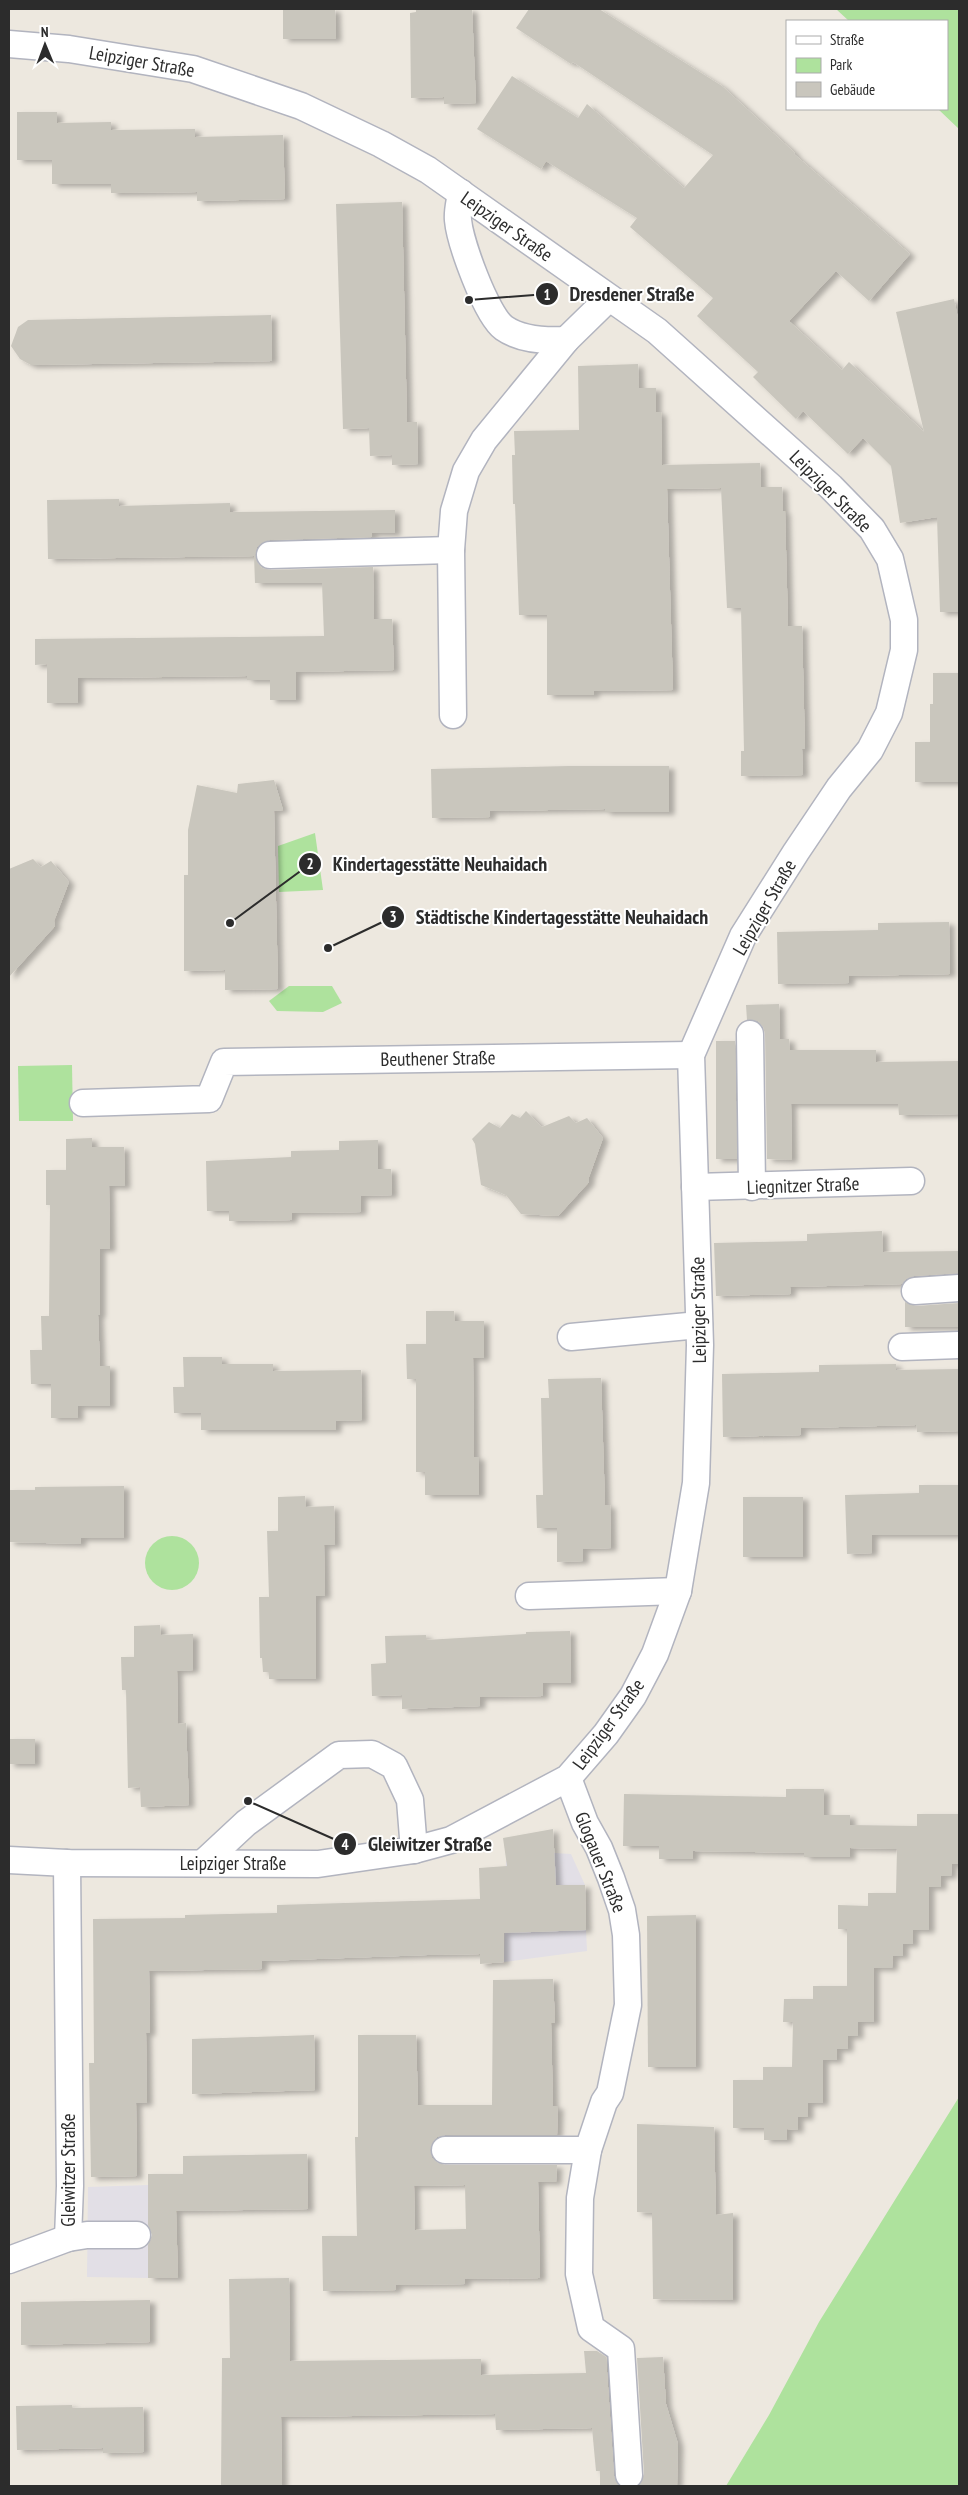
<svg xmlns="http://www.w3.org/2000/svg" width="968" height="2495" font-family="'PT Sans Narrow',sans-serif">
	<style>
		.industrial { fill: #e2dfe6 }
		.green { fill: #aee29d }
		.building { fill: #c9c6bd; fill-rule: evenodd; filter: url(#shadow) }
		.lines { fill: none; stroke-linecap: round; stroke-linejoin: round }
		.minor-casing { stroke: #b2b4bf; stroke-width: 29 }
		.minor { stroke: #fff; stroke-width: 26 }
		.labels { text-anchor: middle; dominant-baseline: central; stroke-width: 4; stroke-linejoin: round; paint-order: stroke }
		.street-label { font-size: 19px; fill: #2c2c2c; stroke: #fff }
		.leader { fill: none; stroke: #2c2c2c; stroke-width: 2 }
		.callout-dot { fill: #2c2c2c; stroke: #fff; stroke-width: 2 }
		.mark-label { font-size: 15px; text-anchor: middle; font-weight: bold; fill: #fff }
		.callout-label { font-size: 20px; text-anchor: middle; font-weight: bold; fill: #2c2c2c; stroke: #fff; stroke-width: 4; stroke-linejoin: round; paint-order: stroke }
	</style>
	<defs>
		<filter id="shadow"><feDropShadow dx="5.5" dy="3" stdDeviation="2.5" flood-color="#0004"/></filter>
	</defs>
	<rect width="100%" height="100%" fill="#ede8df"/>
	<g class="industrial">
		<path d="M 554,1853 L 571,1854 L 585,1885 L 537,1886 L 535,1932 L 586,1930 L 587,1951 L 504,1962 L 506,1861 Z"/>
		<path d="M 148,2185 L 150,2278 L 87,2277 L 88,2187 Z"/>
	</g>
	<g class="green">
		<path d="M 836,9 L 959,9 L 959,129 L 938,109 L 947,109 L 947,21 L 849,21 Z"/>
		<path d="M 315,833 L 323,890 L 279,892 L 278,846 Z"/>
		<path d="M 289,986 L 332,986 L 342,1003 L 323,1012 L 277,1011 L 269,1001 Z"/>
		<path d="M 72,1065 L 73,1121 L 19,1121 L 18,1066 Z"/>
		<circle cx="172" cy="1563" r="27"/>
		<path d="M 959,2097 L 959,2486 L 726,2486 L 769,2415 L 819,2322 Z"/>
	</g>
	<g class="building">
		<path d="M 283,9 L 335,9 L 336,39 L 283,39 Z"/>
		<path d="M 416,9 L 472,9 L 476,103 L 444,104 L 444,97 L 411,98 L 410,13 L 416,12 Z"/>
		<path d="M 529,9 L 599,9 L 722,86 L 795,153 L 794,154 L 910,254 L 869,301 L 836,271 L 789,321 L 842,370 L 849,362 L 924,432 L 896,312 L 954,299 L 959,323 L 959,612 L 940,612 L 937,517 L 900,523 L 891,466 L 863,438 L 848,454 L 803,411 L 796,419 L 753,377 L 758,372 L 697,316 L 713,298 L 630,227 L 637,218 L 546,161 L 541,169 L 477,129 L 512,76 L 578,118 L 587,104 L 684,188 L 713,155 L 573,62 L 571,64 L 516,28 Z"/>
		<path d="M 17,112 L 57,112 L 57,123 L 111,122 L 111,130 L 195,129 L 195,137 L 283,135 L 285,199 L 197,201 L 197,192 L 111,193 L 111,184 L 52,184 L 52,160 L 17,160 Z"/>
		<path d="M 402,202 L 407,422 L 417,422 L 418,464 L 392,465 L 392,455 L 370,456 L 369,428 L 343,429 L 336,204 Z"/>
		<path d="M 271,315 L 272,361 L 31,365 L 20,359 L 11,346 L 18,327 L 28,320 Z"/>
		<path d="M 638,364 L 639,388 L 656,388 L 656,412 L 661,412 L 662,465 L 760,463 L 761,487 L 782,487 L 783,511 L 785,511 L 788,626 L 802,626 L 805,749 L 802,749 L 803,775 L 741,776 L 741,751 L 744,751 L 741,608 L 727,608 L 721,488 L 667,489 L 673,690 L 594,691 L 594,695 L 547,695 L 547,615 L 519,615 L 515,504 L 513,504 L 512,455 L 515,455 L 514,431 L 579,430 L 578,366 Z"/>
		<path d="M 119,499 L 119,506 L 230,503 L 230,512 L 395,510 L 395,533 L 372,533 L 372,537 L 270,540 L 262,543 L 257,547 L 255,555 L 258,563 L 262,568 L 270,570 L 373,567 L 374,619 L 392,619 L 394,670 L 296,672 L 296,700 L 270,700 L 270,680 L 247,680 L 247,676 L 78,678 L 78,703 L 47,703 L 47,664 L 35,665 L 35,639 L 324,636 L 322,583 L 255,583 L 254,556 L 48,559 L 47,500 Z"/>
		<path d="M 933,673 L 958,673 L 958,782 L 915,782 L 915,742 L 930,742 L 930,704 L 933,704 Z"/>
		<path d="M 569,766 L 669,766 L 669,812 L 605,812 L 605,809 L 490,811 L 490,817 L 432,818 L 431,769 Z"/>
		<path d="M 274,780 L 283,810 L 274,811 L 278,989 L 225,990 L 225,970 L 184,971 L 184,875 L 188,875 L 188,830 L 197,785 L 237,793 L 238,784 Z"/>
		<path d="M 33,859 L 41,867 L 51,861 L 69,882 L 54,921 L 55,926 L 9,977 L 9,869 Z"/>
		<path d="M 949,922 L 950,974 L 849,976 L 849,983 L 778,984 L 777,932 L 878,930 L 878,923 Z"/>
		<path d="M 779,1004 L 780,1039 L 789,1039 L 790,1050 L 876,1050 L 876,1062 L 959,1061 L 959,1114 L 899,1115 L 898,1104 L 791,1104 L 792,1160 L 767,1159 L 765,1034 L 763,1027 L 758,1021 L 747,1020 L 746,1005 Z"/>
		<path d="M 716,1041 L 735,1041 L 737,1159 L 716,1159 Z"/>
		<path d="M 526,1111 L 542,1127 L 569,1116 L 576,1123 L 587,1118 L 603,1138 L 589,1177 L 589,1182 L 558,1216 L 521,1214 L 506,1195 L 481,1185 L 475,1144 L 472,1139 L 489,1122 L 500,1128 L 512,1114 L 520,1118 Z"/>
		<path d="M 92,1138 L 92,1147 L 124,1147 L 125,1186 L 109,1186 L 110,1249 L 100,1249 L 100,1315 L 98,1315 L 100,1366 L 110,1366 L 110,1406 L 78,1406 L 78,1418 L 51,1418 L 51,1384 L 31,1384 L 30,1350 L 42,1350 L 41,1316 L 49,1316 L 50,1205 L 46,1205 L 46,1170 L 66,1170 L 66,1139 Z"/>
		<path d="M 378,1140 L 378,1169 L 391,1169 L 392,1195 L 361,1196 L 361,1212 L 292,1213 L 292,1220 L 229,1221 L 229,1211 L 207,1211 L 206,1161 L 291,1157 L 291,1151 L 339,1150 L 339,1141 Z"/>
		<path d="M 882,1231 L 883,1252 L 959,1251 L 959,1273 L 914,1276 L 906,1279 L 902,1284 L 790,1287 L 791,1294 L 716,1296 L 714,1243 L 807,1241 L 807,1234 Z"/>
		<path d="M 905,1302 L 916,1306 L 959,1303 L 959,1327 L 905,1327 Z"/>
		<path d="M 426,1311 L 454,1311 L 455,1321 L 484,1321 L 484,1358 L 473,1358 L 474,1457 L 479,1457 L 479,1495 L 425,1495 L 425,1472 L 416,1472 L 416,1379 L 407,1379 L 406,1344 L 426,1344 Z"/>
		<path d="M 183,1357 L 222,1357 L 222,1364 L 273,1364 L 273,1371 L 361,1370 L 362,1420 L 336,1421 L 336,1430 L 201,1430 L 201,1413 L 174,1413 L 173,1387 L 184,1387 Z"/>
		<path d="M 896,1364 L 896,1370 L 959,1369 L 959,1431 L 917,1432 L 916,1425 L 801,1428 L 801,1435 L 723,1437 L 722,1374 L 819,1372 L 819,1365 Z"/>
		<path d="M 601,1378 L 605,1505 L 610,1505 L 611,1548 L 583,1549 L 583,1561 L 557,1562 L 557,1528 L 537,1528 L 536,1495 L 543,1495 L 541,1398 L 549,1398 L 548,1379 Z"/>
		<path d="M 919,1485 L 959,1485 L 959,1535 L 872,1535 L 872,1553 L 847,1554 L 845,1495 L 919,1493 Z"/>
		<path d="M 124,1486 L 124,1538 L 81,1538 L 81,1544 L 9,1542 L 9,1490 L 35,1490 L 35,1487 Z"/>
		<path d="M 305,1496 L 306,1507 L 334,1506 L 335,1545 L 324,1545 L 325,1596 L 316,1596 L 316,1679 L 269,1679 L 269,1672 L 263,1672 L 262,1658 L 260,1658 L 259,1597 L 269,1597 L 267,1531 L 278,1531 L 278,1497 Z"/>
		<rect x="743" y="1497" width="60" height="60"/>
		<path d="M 160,1625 L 161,1635 L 193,1634 L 193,1670 L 177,1671 L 178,1724 L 186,1723 L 189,1805 L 141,1807 L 140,1787 L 128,1788 L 126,1690 L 122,1690 L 121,1657 L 134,1657 L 134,1626 Z"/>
		<path d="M 570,1631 L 571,1683 L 543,1683 L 543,1696 L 480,1697 L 480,1706 L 402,1709 L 402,1695 L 372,1696 L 371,1664 L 386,1663 L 385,1636 L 426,1635 L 426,1640 L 526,1634 L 526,1632 Z"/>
		<rect x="9" y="1739" width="26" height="25"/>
		<path d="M 786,1789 L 824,1789 L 824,1815 L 850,1815 L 850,1825 L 917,1826 L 917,1814 L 959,1814 L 959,1864 L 952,1864 L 951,1876 L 941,1876 L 941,1887 L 929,1887 L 929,1930 L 913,1930 L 913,1944 L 903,1944 L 903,1956 L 893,1956 L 892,1968 L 874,1968 L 874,2022 L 858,2022 L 858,2036 L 848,2036 L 848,2049 L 837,2049 L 837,2060 L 823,2060 L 823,2103 L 808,2103 L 808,2117 L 798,2117 L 798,2130 L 787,2129 L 787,2140 L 764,2140 L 764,2128 L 733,2128 L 733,2080 L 763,2080 L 763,2067 L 792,2067 L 793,2022 L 783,2022 L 784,1999 L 813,1999 L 813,1986 L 847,1986 L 847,1929 L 838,1929 L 838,1905 L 868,1906 L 868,1893 L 896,1893 L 897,1849 L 850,1848 L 850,1857 L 804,1857 L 804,1853 L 693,1851 L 693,1859 L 659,1859 L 659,1846 L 623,1846 L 624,1794 L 786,1797 Z"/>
		<path d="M 553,1829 L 556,1885 L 585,1885 L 586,1930 L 504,1933 L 504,1962 L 480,1964 L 480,1954 L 427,1955 L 262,1961 L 262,1969 L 149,1971 L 150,2033 L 146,2033 L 147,2103 L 136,2103 L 137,2176 L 91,2177 L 89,2063 L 94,2063 L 93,1919 L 185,1918 L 185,1915 L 277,1913 L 277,1905 L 480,1899 L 479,1868 L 507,1866 L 503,1838 Z"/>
		<path d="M 696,1915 L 696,2067 L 648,2067 L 647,1916 Z"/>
		<path d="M 553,1979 L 555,2023 L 551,2023 L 553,2106 L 558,2106 L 557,2135 L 445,2135 L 437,2137 L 432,2143 L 430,2150 L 432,2158 L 438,2163 L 445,2165 L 557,2165 L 556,2182 L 538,2182 L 540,2278 L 465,2279 L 465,2284 L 396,2285 L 396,2290 L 323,2291 L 322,2236 L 357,2236 L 355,2137 L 358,2137 L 358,2035 L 416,2035 L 418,2105 L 492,2105 L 493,1980 ZM 465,2185 L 466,2229 L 415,2230 L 414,2186 Z"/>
		<path d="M 314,2035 L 315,2090 L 192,2094 L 192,2039 Z"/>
		<path d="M 637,2124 L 714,2127 L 716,2215 L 733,2213 L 733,2300 L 653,2299 L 652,2213 L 637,2212 Z"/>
		<path d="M 307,2154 L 308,2209 L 176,2211 L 178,2278 L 148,2278 L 148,2245 L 152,2235 L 148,2225 L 148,2174 L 183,2174 L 183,2156 Z"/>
		<path d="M 289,2278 L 290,2361 L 481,2359 L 481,2375 L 586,2373 L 584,2351 L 597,2351 L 606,2357 L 614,2476 L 620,2486 L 600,2486 L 600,2471 L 596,2471 L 592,2428 L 496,2430 L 495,2414 L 281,2417 L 282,2486 L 221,2486 L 222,2358 L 230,2358 L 229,2279 Z"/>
		<path d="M 150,2300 L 150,2342 L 21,2345 L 21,2302 Z"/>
		<path d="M 663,2357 L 666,2404 L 678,2444 L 677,2486 L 638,2486 L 644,2474 L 637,2358 Z"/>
		<path d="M 72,2405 L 72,2408 L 143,2407 L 144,2452 L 103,2453 L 103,2448 L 17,2450 L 16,2406 Z"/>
	</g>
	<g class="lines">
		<defs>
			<g id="minor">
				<path d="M 9,44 L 69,49 L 193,69 L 301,106 L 381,144 L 428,170 L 657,331 L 831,487 L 872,529 L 890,559 L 904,620 L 904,650 L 889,713 L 870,750 L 839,788 L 796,852 L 743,936 L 691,1055 L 700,1345 L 696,1483 L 678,1591 L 655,1654 L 633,1696 L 606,1734 L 568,1778 L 451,1840 L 414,1850 L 318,1864 L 67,1863 L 9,1860"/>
				<path d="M 461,193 C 460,201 457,211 458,220 C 460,242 486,315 504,328 C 521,340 546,341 566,340"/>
				<path d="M 270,555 L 451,550"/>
				<path d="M 453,715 L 451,550 L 454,511 L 466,471 L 484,440 L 566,340 L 609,298"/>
				<path d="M 750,1034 L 752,1187"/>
				<path d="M 83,1103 L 209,1099 L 224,1062 L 691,1055"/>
				<path d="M 695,1187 L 911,1181"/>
				<path d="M 915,1291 L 959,1288"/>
				<path d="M 571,1337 L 699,1325"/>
				<path d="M 902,1347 L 959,1345"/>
				<path d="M 529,1596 L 678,1591"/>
				<path d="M 568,1778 L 585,1823 L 599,1848 L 611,1878 L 622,1910 L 626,1935 L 628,2005 L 610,2093 L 604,2102 L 588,2150 L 580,2198 L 579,2274 L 591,2328 L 621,2349 L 629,2475"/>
				<path d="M 67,1863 L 70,2186 L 68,2238"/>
				<path d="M 203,1863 L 246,1823 L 339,1755 L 372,1754 L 394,1766 L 410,1800 L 414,1850"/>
				<path d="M 445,2150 L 588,2150"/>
				<path d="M 9,2260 L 68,2238 L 87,2235 L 137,2235"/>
			</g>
		</defs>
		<use href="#minor" class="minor-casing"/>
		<use href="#minor" class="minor"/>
	</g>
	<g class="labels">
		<g class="street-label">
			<text transform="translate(142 61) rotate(10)">Leipziger Straße</text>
			<text transform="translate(507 226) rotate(35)">Leipziger Straße</text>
			<text transform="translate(831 491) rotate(45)">Leipziger Straße</text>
			<text transform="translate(764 907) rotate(-60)">Leipziger Straße</text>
			<text transform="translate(438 1058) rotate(-1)">Beuthener Straße</text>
			<text transform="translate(803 1185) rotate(-2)">Liegnitzer Straße</text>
			<text transform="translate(698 1310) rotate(-91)">Leipziger Straße</text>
			<text transform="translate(608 1724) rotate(-54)">Leipziger Straße</text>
			<text transform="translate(601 1862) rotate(68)">Glogauer Straße</text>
			<text x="233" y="1863">Leipziger Straße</text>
			<text transform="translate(68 2170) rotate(-90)">Gleiwitzer Straße</text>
		</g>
	</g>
	<path class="leader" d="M469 300L547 294M230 923L310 864M328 948L393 917M248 1801L345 1844"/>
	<g class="callout-dot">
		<circle cx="469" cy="300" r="5"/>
		<circle cx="230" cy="923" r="5"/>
		<circle cx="328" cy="948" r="5"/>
		<circle cx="248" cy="1801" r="5"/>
		<circle cx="547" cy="294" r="12"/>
		<circle cx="310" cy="864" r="12"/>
		<circle cx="393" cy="917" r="12"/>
		<circle cx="345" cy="1844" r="12"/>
	</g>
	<g class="mark-label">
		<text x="547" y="300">1</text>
		<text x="310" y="869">2</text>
		<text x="393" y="922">3</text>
		<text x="345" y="1850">4</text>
	</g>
	<g class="callout-label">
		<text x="632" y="301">Dresdener Straße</text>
		<text x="440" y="871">Kindertagesstätte Neuhaidach</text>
		<text x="562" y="924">Städtische Kindertagesstätte Neuhaidach</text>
		<text x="430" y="1851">Gleiwitzer Straße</text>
	</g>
	<rect width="968" height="2495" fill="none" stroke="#2c2c2c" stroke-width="20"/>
	<rect x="786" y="20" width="162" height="90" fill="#ffffff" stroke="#ababab"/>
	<rect x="796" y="36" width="25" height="8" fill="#ffffff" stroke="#ababab"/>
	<text x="830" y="45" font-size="15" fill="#2c2c2c">Straße</text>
	<rect x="796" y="58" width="25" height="15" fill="#aee29d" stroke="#ababab"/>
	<text x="830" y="70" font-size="15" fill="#2c2c2c">Park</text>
	<rect x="796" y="82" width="25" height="15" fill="#c9c6bd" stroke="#ababab"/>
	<text x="830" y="95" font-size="15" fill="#2c2c2c">Gebäude</text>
	<g transform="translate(45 45) rotate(359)" stroke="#ffffff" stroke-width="4" paint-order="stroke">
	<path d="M0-4L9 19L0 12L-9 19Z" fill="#2c2c2c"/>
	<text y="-8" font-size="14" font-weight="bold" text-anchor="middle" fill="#2c2c2c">N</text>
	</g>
</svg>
